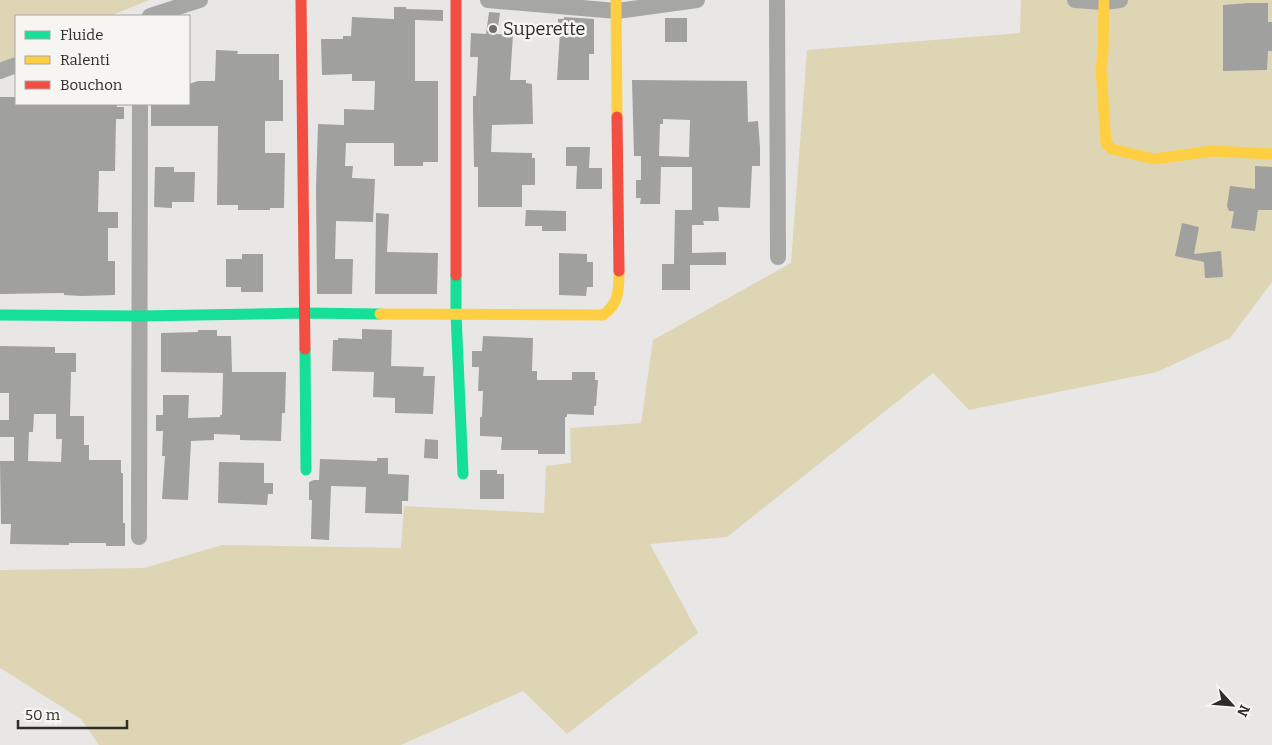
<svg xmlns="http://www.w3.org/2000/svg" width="1272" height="745" font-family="Bitter,serif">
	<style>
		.green { fill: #ded5b4 }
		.building { fill: #a0a09f; fill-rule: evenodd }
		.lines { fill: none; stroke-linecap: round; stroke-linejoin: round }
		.street { stroke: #a6a6a5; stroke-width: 16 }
		.fast { stroke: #16e098; stroke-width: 11 }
		.slow { stroke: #ffcf43; stroke-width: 11 }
		.jam { stroke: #f24e42; stroke-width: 11 }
		.poi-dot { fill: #6e6e6d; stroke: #f6f5f2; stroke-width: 2 }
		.labels { text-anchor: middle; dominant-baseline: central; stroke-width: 5; stroke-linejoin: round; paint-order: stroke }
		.poi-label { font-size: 18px; fill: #2d2d2c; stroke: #f6f5f2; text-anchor: start }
	</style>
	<rect width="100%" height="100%" fill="#e8e7e6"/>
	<g class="green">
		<path d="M 0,0 L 149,0 L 110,16 L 16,16 L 16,56 L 0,63 Z"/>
		<path d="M 1021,0 L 1272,0 L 1272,282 L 1230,338 L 1157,372 L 969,410 L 933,373 L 727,537 L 650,544 L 698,633 L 567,734 L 523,691 L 401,745 L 99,745 L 81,719 L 0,668 L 0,570 L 144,568 L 222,545 L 401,548 L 404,506 L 544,513 L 546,466 L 571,463 L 570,428 L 641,423 L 653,340 L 791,263 L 807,50 L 1020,33 Z"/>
	</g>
	<g class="building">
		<path d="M 1249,3 L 1268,3 L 1268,22 L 1272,22 L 1272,51 L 1268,51 L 1267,70 L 1223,71 L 1223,5 Z"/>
		<path d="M 394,7 L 406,7 L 406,9 L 443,10 L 443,21 L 415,20 L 415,81 L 438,81 L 438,162 L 423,162 L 423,166 L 394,166 L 394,143 L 346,143 L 345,166 L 353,166 L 352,178 L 375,179 L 373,222 L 336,221 L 335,259 L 353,259 L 352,294 L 317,294 L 316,188 L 318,124 L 344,125 L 344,109 L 374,110 L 375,81 L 352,81 L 352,74 L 322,75 L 321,39 L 343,39 L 343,36 L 351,36 L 352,17 L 394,19 Z"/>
		<path d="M 489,12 L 500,13 L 497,34 L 513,35 L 510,80 L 526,80 L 526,83 L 532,84 L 533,124 L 492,125 L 491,152 L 532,153 L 532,158 L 535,158 L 535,185 L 522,185 L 522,207 L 478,207 L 478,167 L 474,167 L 473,111 L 473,96 L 476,96 L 478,57 L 470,57 L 471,33 L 486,34 Z"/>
		<path d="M 564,17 L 594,19 L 594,54 L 589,54 L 589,80 L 557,80 L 560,32 L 558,32 L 558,19 L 564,19 Z"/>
		<rect x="665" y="18" width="22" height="24"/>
		<path d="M 216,50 L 238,51 L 237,54 L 279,54 L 279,80 L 283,80 L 283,121 L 265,121 L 265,153 L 285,153 L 284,208 L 270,208 L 270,210 L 238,210 L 238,205 L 217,205 L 218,126 L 151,126 L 151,105 L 189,104 L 189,84 L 198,81 L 215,81 Z"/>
		<path d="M 632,80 L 747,81 L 748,122 L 758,121 L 760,147 L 760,166 L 752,166 L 750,208 L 718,207 L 719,221 L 703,221 L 704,225 L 692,225 L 692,253 L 726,252 L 726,265 L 690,265 L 690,290 L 662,290 L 662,264 L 674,264 L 675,210 L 692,210 L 692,167 L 661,167 L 660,204 L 640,204 L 641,198 L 636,198 L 636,180 L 641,180 L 641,156 L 634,156 ZM 663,119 L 690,120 L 689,157 L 659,156 L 660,124 L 663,124 Z"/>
		<path d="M 0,97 L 16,97 L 16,104 L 117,104 L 117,107 L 124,107 L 124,119 L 116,119 L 115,171 L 99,171 L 98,212 L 118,212 L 118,228 L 108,228 L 108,261 L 115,261 L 115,295 L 82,296 L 64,295 L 64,293 L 0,294 Z"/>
		<path d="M 566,147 L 590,147 L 589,168 L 602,168 L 602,189 L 576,189 L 577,166 L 566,166 Z"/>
		<path d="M 1255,166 L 1272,167 L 1272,210 L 1258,210 L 1255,231 L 1231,228 L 1234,211 L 1229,211 L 1227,206 L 1230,186 L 1255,189 Z"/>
		<path d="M 155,167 L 174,167 L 174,172 L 195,172 L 194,202 L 172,202 L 172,208 L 154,207 Z"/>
		<path d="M 526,210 L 566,211 L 566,231 L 542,231 L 542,226 L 525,226 Z"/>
		<path d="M 376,213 L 389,214 L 387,252 L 438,253 L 437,294 L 375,294 Z"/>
		<path d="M 1182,223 L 1199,227 L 1194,254 L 1221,251 L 1223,277 L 1205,278 L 1204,262 L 1175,256 Z"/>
		<path d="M 559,253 L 587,254 L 587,262 L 593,262 L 593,287 L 587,287 L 586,296 L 559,295 Z"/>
		<path d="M 242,254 L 263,254 L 263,292 L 241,292 L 241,287 L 226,287 L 226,259 L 242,259 Z"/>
		<path d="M 362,329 L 392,330 L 391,366 L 424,367 L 423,376 L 435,376 L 433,414 L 395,413 L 395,398 L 373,397 L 374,372 L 332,371 L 333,340 L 338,340 L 338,338 L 362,339 Z"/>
		<path d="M 198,330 L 217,330 L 217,336 L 231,336 L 232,372 L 286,372 L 285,413 L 282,413 L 281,441 L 240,440 L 240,435 L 214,434 L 214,440 L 191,441 L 188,500 L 162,499 L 165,456 L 162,456 L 163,431 L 156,431 L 156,415 L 163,415 L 163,395 L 189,395 L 188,418 L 220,417 L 220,415 L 222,415 L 223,373 L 161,372 L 161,333 L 198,332 Z"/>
		<path d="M 483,336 L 533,338 L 532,371 L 537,371 L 537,380 L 572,380 L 572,372 L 595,372 L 595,380 L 598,380 L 596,406 L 594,406 L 594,415 L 567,414 L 567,417 L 565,417 L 565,454 L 538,454 L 538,450 L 501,450 L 502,437 L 480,436 L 480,417 L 482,417 L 483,391 L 478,391 L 479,367 L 472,367 L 472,351 L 482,351 Z"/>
		<path d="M 0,346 L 55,347 L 55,353 L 76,353 L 76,372 L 71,372 L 70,416 L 84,416 L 84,445 L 89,445 L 89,460 L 121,460 L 121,473 L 123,473 L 123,523 L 125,523 L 125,546 L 106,546 L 106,543 L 69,543 L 69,545 L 10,544 L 11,524 L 1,524 L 0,461 L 14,461 L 14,437 L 0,437 L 0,420 L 9,420 L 9,393 L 0,393 ZM 34,414 L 56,414 L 56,439 L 62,439 L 61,462 L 28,461 L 29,432 L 33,432 Z"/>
		<path d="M 425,439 L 438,440 L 438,459 L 424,458 Z"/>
		<path d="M 377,458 L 388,458 L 388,474 L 409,475 L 408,501 L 402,501 L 402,514 L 365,513 L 366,487 L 331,486 L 329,540 L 311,539 L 312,500 L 309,500 L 309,482 L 314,480 L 319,480 L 320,459 L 377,461 Z"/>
		<path d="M 219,462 L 264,463 L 264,483 L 273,483 L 273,494 L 268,494 L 267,505 L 218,503 Z"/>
		<path d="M 480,470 L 497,470 L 497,474 L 504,474 L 504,499 L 480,499 Z"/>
	</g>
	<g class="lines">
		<g class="street">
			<path d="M 488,0 L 617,11 L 697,0"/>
			<path d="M 777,0 L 778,257"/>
			<path d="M 1075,0 L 1104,2 L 1120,0"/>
			<path d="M 150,16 L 200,0"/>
			<path d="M 0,71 L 16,65"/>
			<path d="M 139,537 L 140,104"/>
		</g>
		<g class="fast">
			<path d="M 456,275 L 456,314 L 463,474"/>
			<path d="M 0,315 L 140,316 L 305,313 L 380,314"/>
			<path d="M 305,349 L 306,470"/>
		</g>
		<g class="slow">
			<path d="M 616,0 L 617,117"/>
			<path d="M 1104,2 L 1103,54 L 1101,68 L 1106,143 L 1112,149 L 1154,159 L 1212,151 L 1272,154"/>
			<path d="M 380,314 L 603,315 C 619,304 619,290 619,271"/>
		</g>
		<g class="jam">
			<path d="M 301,0 L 305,349"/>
			<path d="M 456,0 L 456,275"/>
			<path d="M 617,117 L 619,271"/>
		</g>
	</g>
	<circle class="poi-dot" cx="493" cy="29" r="5"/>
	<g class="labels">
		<g class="poi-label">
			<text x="503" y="29">Superette</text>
		</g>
	</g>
	<rect x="15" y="15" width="175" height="90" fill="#f6f5f2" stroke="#a6a5a3"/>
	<rect x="25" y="31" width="25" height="8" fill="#16e098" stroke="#a6a5a3"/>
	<text x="60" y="40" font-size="15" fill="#2d2d2c">Fluide</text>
	<rect x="25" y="56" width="25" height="8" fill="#ffcf43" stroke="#a6a5a3"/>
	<text x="60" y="65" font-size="15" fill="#2d2d2c">Ralenti</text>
	<rect x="25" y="81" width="25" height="8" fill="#f24e42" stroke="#a6a5a3"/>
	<text x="60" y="90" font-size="15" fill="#2d2d2c">Bouchon</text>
	<g transform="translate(1232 705) rotate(116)" stroke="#f6f5f2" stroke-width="4" paint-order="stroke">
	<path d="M0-4L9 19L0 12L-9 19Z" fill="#2d2d2c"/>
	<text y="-8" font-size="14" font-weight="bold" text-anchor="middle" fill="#2d2d2c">N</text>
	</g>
	<path d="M18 720v8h109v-8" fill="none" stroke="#2d2d2c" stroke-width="2.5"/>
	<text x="25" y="720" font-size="15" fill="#2d2d2c" stroke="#f6f5f2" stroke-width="4" paint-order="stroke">50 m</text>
</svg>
